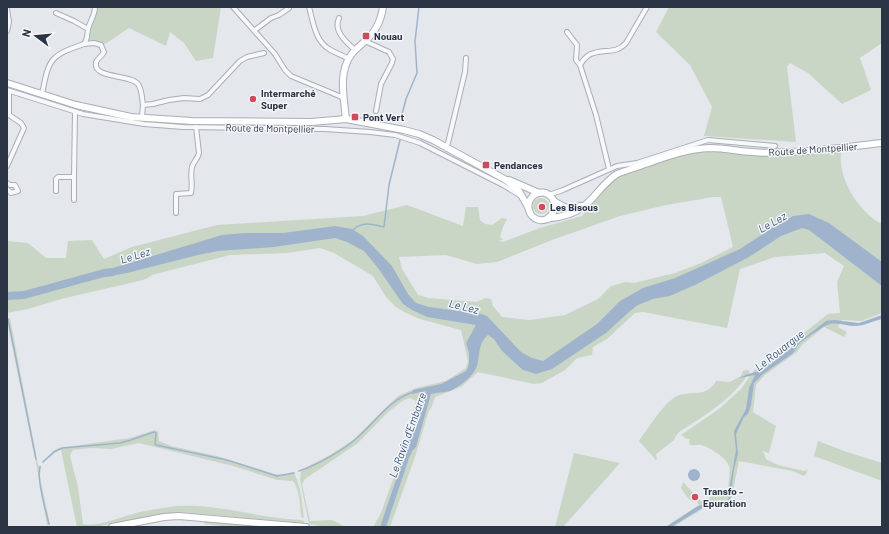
<svg xmlns="http://www.w3.org/2000/svg" width="889" height="534" font-family="Barlow,sans-serif">
	<style>
		.green { fill: #c9d6c5; fill-rule: evenodd }
		.water { fill: #9fb4cc }
		.lines { fill: none; stroke-linecap: round; stroke-linejoin: round }
		.stream { stroke: #9fb4cc; stroke-width: 1.5 }
		.river { stroke: #9fb4cc; stroke-width: 8 }
		.street-casing { stroke: #a9aeb7; stroke-width: 6 }
		.secondary-casing { stroke: #a9aeb7; stroke-width: 8 }
		.street { stroke: #f7f8fa; stroke-width: 4 }
		.secondary { stroke: #fff; stroke-width: 6 }
		.poi-dot { fill: #d1495b; stroke: #f4f6f9; stroke-width: 1.5 }
		.labels { text-anchor: middle; dominant-baseline: central; stroke-width: 3; stroke-linejoin: round; paint-order: stroke }
		.poi-label { font-size: 10px; font-weight: bold; fill: #2b3445; stroke: #f4f6f9; text-anchor: start }
		.street-label { font-size: 10px; fill: #2b3445; stroke: #f4f6f9 }
		.water-label { font-size: 11px; font-style: italic; fill: #34527a; stroke: #f4f6f9 }
	</style>
	<rect width="100%" height="100%" fill="#e4e7ec"/>
	<g class="green">
		<path d="M 98,7 L 221,7 L 213,58 L 196,61 L 184,43 L 170,32 L 166,46 L 129,28 L 105,44 L 89,40 L 91,28 Z"/>
		<path d="M 669,7 L 882,7 L 882,43 L 860,58 L 871,90 L 842,104 L 808,73 L 790,63 L 787,67 L 796,142 L 704,136 L 712,107 L 690,65 L 656,32 Z"/>
		<path d="M 842,147 C 835,174 857,212 882,224 L 882,313 L 861,321 L 842,320 L 838,327 L 847,332 L 844,337 L 824,327 L 802,345 L 797,352 L 765,375 L 756,385 L 753,412 L 776,426 L 769,453 L 762,451 L 764,453 L 766,459 L 778,465 L 804,471 L 808,470 L 806,474 L 804,476 L 792,471 L 739,461 L 731,500 L 729,504 L 704,508 L 673,527 L 665,527 L 699,505 L 697,502 L 698,499 L 701,501 L 713,496 L 727,495 C 728,488 731,472 729,466 C 726,457 709,447 701,445 C 697,444 693,447 689,444 L 690,439 L 687,439 L 681,435 L 719,409 L 741,389 L 754,370 L 763,365 L 828,314 L 840,313 L 837,282 L 844,266 L 825,253 L 775,257 L 740,269 L 727,328 L 643,312 L 635,313 L 607,339 L 593,347 L 592,355 L 577,358 L 565,370 L 542,383 L 534,384 L 478,372 L 461,387 L 435,397 L 432,406 L 428,413 L 416,454 L 390,527 L 373,527 L 381,513 L 398,465 L 416,401 L 410,398 L 404,400 L 388,412 L 358,443 L 305,479 L 302,484 L 310,521 L 332,520 L 346,527 L 325,527 L 309,524 L 300,480 L 301,470 L 330,455 L 353,440 L 398,396 L 416,388 L 446,381 L 466,368 L 468,361 L 461,330 L 420,319 L 406,313 L 396,307 L 386,297 L 373,276 L 334,253 L 320,248 L 287,253 L 230,255 L 152,275 L 146,279 L 135,282 L 65,298 L 28,309 L 7,313 L 7,241 L 28,243 L 46,258 L 66,258 L 68,241 L 92,240 L 104,259 L 132,247 L 217,225 L 363,216 L 407,205 L 463,226 L 466,207 L 478,207 L 480,220 L 485,224 L 492,225 L 502,218 L 507,219 L 503,227 L 500,237 L 503,240 L 498,240 L 503,242 L 540,228 L 582,216 L 617,174 L 669,156 L 708,148 L 754,152 ZM 713,197 L 721,197 L 733,247 L 701,263 L 675,273 L 642,281 L 634,283 L 626,282 L 611,286 L 598,299 L 565,315 L 530,320 L 502,317 L 493,306 L 491,299 L 485,298 L 477,302 L 428,298 L 418,295 L 402,269 L 399,257 L 446,255 L 477,264 L 497,262 L 552,240 L 620,216 L 666,205 Z"/>
		<circle cx="541" cy="206" r="8"/>
		<path d="M 10,318 L 38,465 L 41,466 L 40,477 L 50,525 L 47,525 L 37,468 L 7,321 L 7,319 Z"/>
		<path d="M 747,370 L 750,371 C 734,398 706,415 679,432 L 676,436 L 674,440 L 656,454 L 657,459 L 656,460 L 639,441 C 647,430 665,401 677,396 C 692,390 707,398 716,381 L 730,382 L 741,376 L 743,371 Z"/>
		<path d="M 155,430 L 158,431 L 159,441 L 171,446 L 217,456 L 274,474 L 284,475 L 293,472 C 301,483 302,505 304,518 L 301,517 C 300,505 300,491 293,481 L 277,480 L 233,466 L 139,443 L 111,449 L 91,448 L 73,450 L 71,453 L 70,456 L 78,487 L 83,524 C 98,527 121,517 136,513 C 149,510 163,508 176,506 C 205,504 236,511 264,516 C 276,518 289,519 301,520 L 304,521 L 304,523 L 181,512 L 169,513 L 95,527 L 77,527 L 61,450 L 58,450 L 43,463 L 42,462 L 53,451 L 59,448 L 130,438 Z"/>
		<path d="M 818,441 L 847,452 L 882,463 L 882,481 L 814,456 Z"/>
		<path d="M 574,453 L 620,463 L 563,527 L 555,527 Z"/>
		<path d="M 683,482 L 695,495 L 694,496 L 696,499 L 694,502 C 689,501 684,492 681,488 Z"/>
		<path d="M 205,521 L 275,527 L 232,527 L 204,524 Z"/>
	</g>
	<g class="water">
		<path d="M 809,214 L 829,223 L 882,262 L 882,286 L 809,230 L 802,228 L 781,236 L 749,257 L 697,284 L 670,296 L 653,299 L 638,305 L 630,311 L 606,333 L 552,369 L 536,374 L 523,370 L 502,351 L 494,339 L 488,335 C 478,343 480,355 477,366 C 473,377 460,386 450,391 C 444,393 437,392 431,394 L 416,447 L 412,451 L 409,458 L 386,527 L 380,527 L 426,391 L 412,394 L 413,390 L 441,384 L 466,371 L 468,367 L 469,362 L 469,353 L 466,343 L 476,325 L 427,317 L 412,310 L 403,304 L 378,268 L 364,251 L 347,242 L 335,238 L 274,247 L 218,251 L 198,255 L 127,273 L 104,277 L 103,271 L 222,235 L 244,233 L 283,233 L 335,226 L 352,229 L 363,236 L 392,266 L 408,294 L 416,303 L 429,307 L 482,314 L 487,316 L 521,352 L 532,358 L 543,361 L 597,324 L 620,301 L 643,288 L 675,278 L 740,249 L 772,228 L 793,216 Z"/>
		<path d="M 882,315 L 882,319 C 872,321 865,326 855,326 C 846,326 836,321 827,325 C 824,326 802,341 799,344 C 796,347 796,351 792,354 L 763,374 L 754,383 L 751,405 L 748,414 L 744,417 L 736,434 L 738,454 L 734,469 L 730,501 L 726,505 L 704,507 L 671,527 L 666,527 L 698,506 L 708,503 L 728,501 L 730,484 L 736,450 L 734,431 L 746,409 L 749,388 L 755,375 L 740,378 L 741,377 L 748,374 L 763,370 L 826,321 L 834,320 L 859,323 Z"/>
		<circle cx="694" cy="475" r="6"/>
	</g>
	<g class="lines">
		<g class="stream">
			<path d="M 401,118 L 406,99 L 417,73 L 415,41 L 419,7"/>
			<path d="M 353,230 C 362,221 372,224 384,227 L 389,185 L 400,140"/>
			<path d="M 7,302 L 7,315"/>
			<path d="M 8,319 L 36,459"/>
			<path d="M 43,462 L 54,452 L 62,448 L 120,443 L 131,440 L 154,432 L 156,433 L 155,444 L 156,445 L 227,460 L 277,476 L 294,473"/>
			<path d="M 40,467 C 36,477 46,512 49,524"/>
			<path d="M 299,471 C 317,465 344,450 358,437 C 377,420 388,401 413,392"/>
		</g>
		<path class="river" d="M 7,296 L 24,295 L 104,273 L 113,272"/>
		<defs>
			<g id="street">
				<path d="M 233,7 L 275,54 L 285,70 L 291,76 L 344,98"/>
				<path d="M 309,7 C 313,21 315,41 329,49 C 335,53 342,55 349,59"/>
				<path d="M 7,9 L 9,22 L 7,31"/>
				<path d="M 56,13 L 74,21 L 88,29"/>
				<path d="M 339,18 C 333,31 346,42 355,50"/>
				<path d="M 255,30 L 271,18 L 279,15 L 289,8"/>
				<path d="M 567,32 L 577,45 L 576,60 L 580,65"/>
				<path d="M 365,41 L 389,52 L 393,59 L 392,63 L 381,84 L 376,111"/>
				<path d="M 84,44 L 94,43 L 101,45 L 104,52 C 102,56 98,58 96,62 C 92,79 130,74 138,84 C 142,89 142,99 143,105"/>
				<path d="M 7,90 L 83,114 L 144,124 L 183,127 L 325,129 L 370,132 L 395,135 L 420,143 L 503,185 L 521,196"/>
				<path d="M 42,94 C 49,59 49,56 84,44 C 88,39 87,34 88,29 C 90,21 95,15 95,7"/>
				<path d="M 142,117 L 143,105 L 153,104 L 169,100 L 184,98 L 200,99 L 208,95 L 240,61 L 247,57 L 264,53"/>
				<path d="M 446,147 L 448,143 L 465,72 L 466,58"/>
				<path d="M 7,166 L 24,128 L 21,123 L 9,115 L 9,91"/>
				<path d="M 609,169 L 596,115 L 580,65 C 583,60 588,54 594,53 C 607,49 616,54 626,43 L 647,7"/>
				<path d="M 7,183 L 10,185 L 15,185 L 18,191 L 11,193 L 7,189"/>
				<path d="M 56,191 L 56,179 L 58,177 L 74,177 L 75,112"/>
				<path d="M 549,195 L 563,190 L 617,166 L 637,163 L 708,140 L 775,146"/>
				<path d="M 74,200 L 74,177"/>
				<path d="M 176,213 L 176,194 L 191,193 C 193,184 190,176 192,167 C 193,162 198,159 199,153 L 196,127"/>
			</g>
			<g id="secondary">
				<path d="M 7,83 L 76,105 L 131,117 L 192,121 L 311,122 L 346,119 L 404,130 L 419,134 L 433,140 L 506,180 L 519,191 L 528,207"/>
				<path d="M 346,119 C 344,98 338,73 351,55 C 354,50 360,46 364,42 C 375,33 381,21 383,7"/>
				<path d="M 509,180 L 539,193"/>
				<path d="M 554,201 C 563,207 570,211 580,206"/>
				<path d="M 548,218 C 565,205 546,184 533,196 C 525,204 528,217 539,220 C 543,221 547,219 551,218 C 571,216 584,209 597,193 C 603,186 609,179 617,174 C 622,172 628,170 634,168 C 658,160 683,149 710,148 C 724,148 738,151 752,152 C 763,153 774,153 785,152 C 817,152 850,146 882,143"/>
				<path d="M 112,527 L 164,517 L 179,516 L 306,527"/>
			</g>
		</defs>
		<use href="#street" class="street-casing"/>
		<use href="#secondary" class="secondary-casing"/>
		<use href="#street" class="street"/>
		<use href="#secondary" class="secondary"/>
	</g>
	<g class="poi-dot">
		<rect x="362" y="32" width="8" height="8" rx="2"/>
		<circle cx="253" cy="99" r="4"/>
		<rect x="351" y="113" width="8" height="8" rx="2"/>
		<rect x="482" y="161" width="8" height="8" rx="2"/>
		<circle cx="542" cy="207" r="4"/>
		<circle cx="695" cy="497" r="4"/>
	</g>
	<g class="labels">
		<g class="poi-label">
			<text x="374" y="36">Nouau</text>
			<text x="261" y="93">Intermarché<tspan x="261" dy="12">Super</tspan></text>
			<text x="363" y="117">Pont Vert</text>
			<text x="494" y="165">Pendances</text>
			<text x="550" y="207">Les Bisous</text>
			<text x="703" y="491">Transfo -<tspan x="703" dy="12">Epuration</tspan></text>
		</g>
		<g class="street-label">
			<text transform="translate(270 128) rotate(1)">Route de Montpellier</text>
			<text transform="translate(813 149) rotate(-4)">Route de Montpellier</text>
		</g>
		<g class="water-label">
			<text transform="translate(772 222) rotate(-29)">Le Lez</text>
			<text transform="translate(135 255) rotate(-17)">Le Lez</text>
			<text transform="translate(464 306) rotate(14)">Le Lez</text>
			<text transform="translate(779 350) rotate(-38)">Le Rouargue</text>
			<text transform="translate(407 435) rotate(-70)">Le Ravin d'Embarre</text>
		</g>
	</g>
	<rect width="889" height="534" fill="none" stroke="#2b3445" stroke-width="16"/>
	<g transform="translate(36 36) rotate(286)" stroke="#f4f6f9" stroke-width="3" paint-order="stroke">
	<path d="M0-3L7 15L0 10L-7 15Z" fill="#2b3445"/>
	<text y="-6" font-size="11" font-weight="bold" text-anchor="middle" fill="#2b3445">N</text>
	</g>
</svg>
